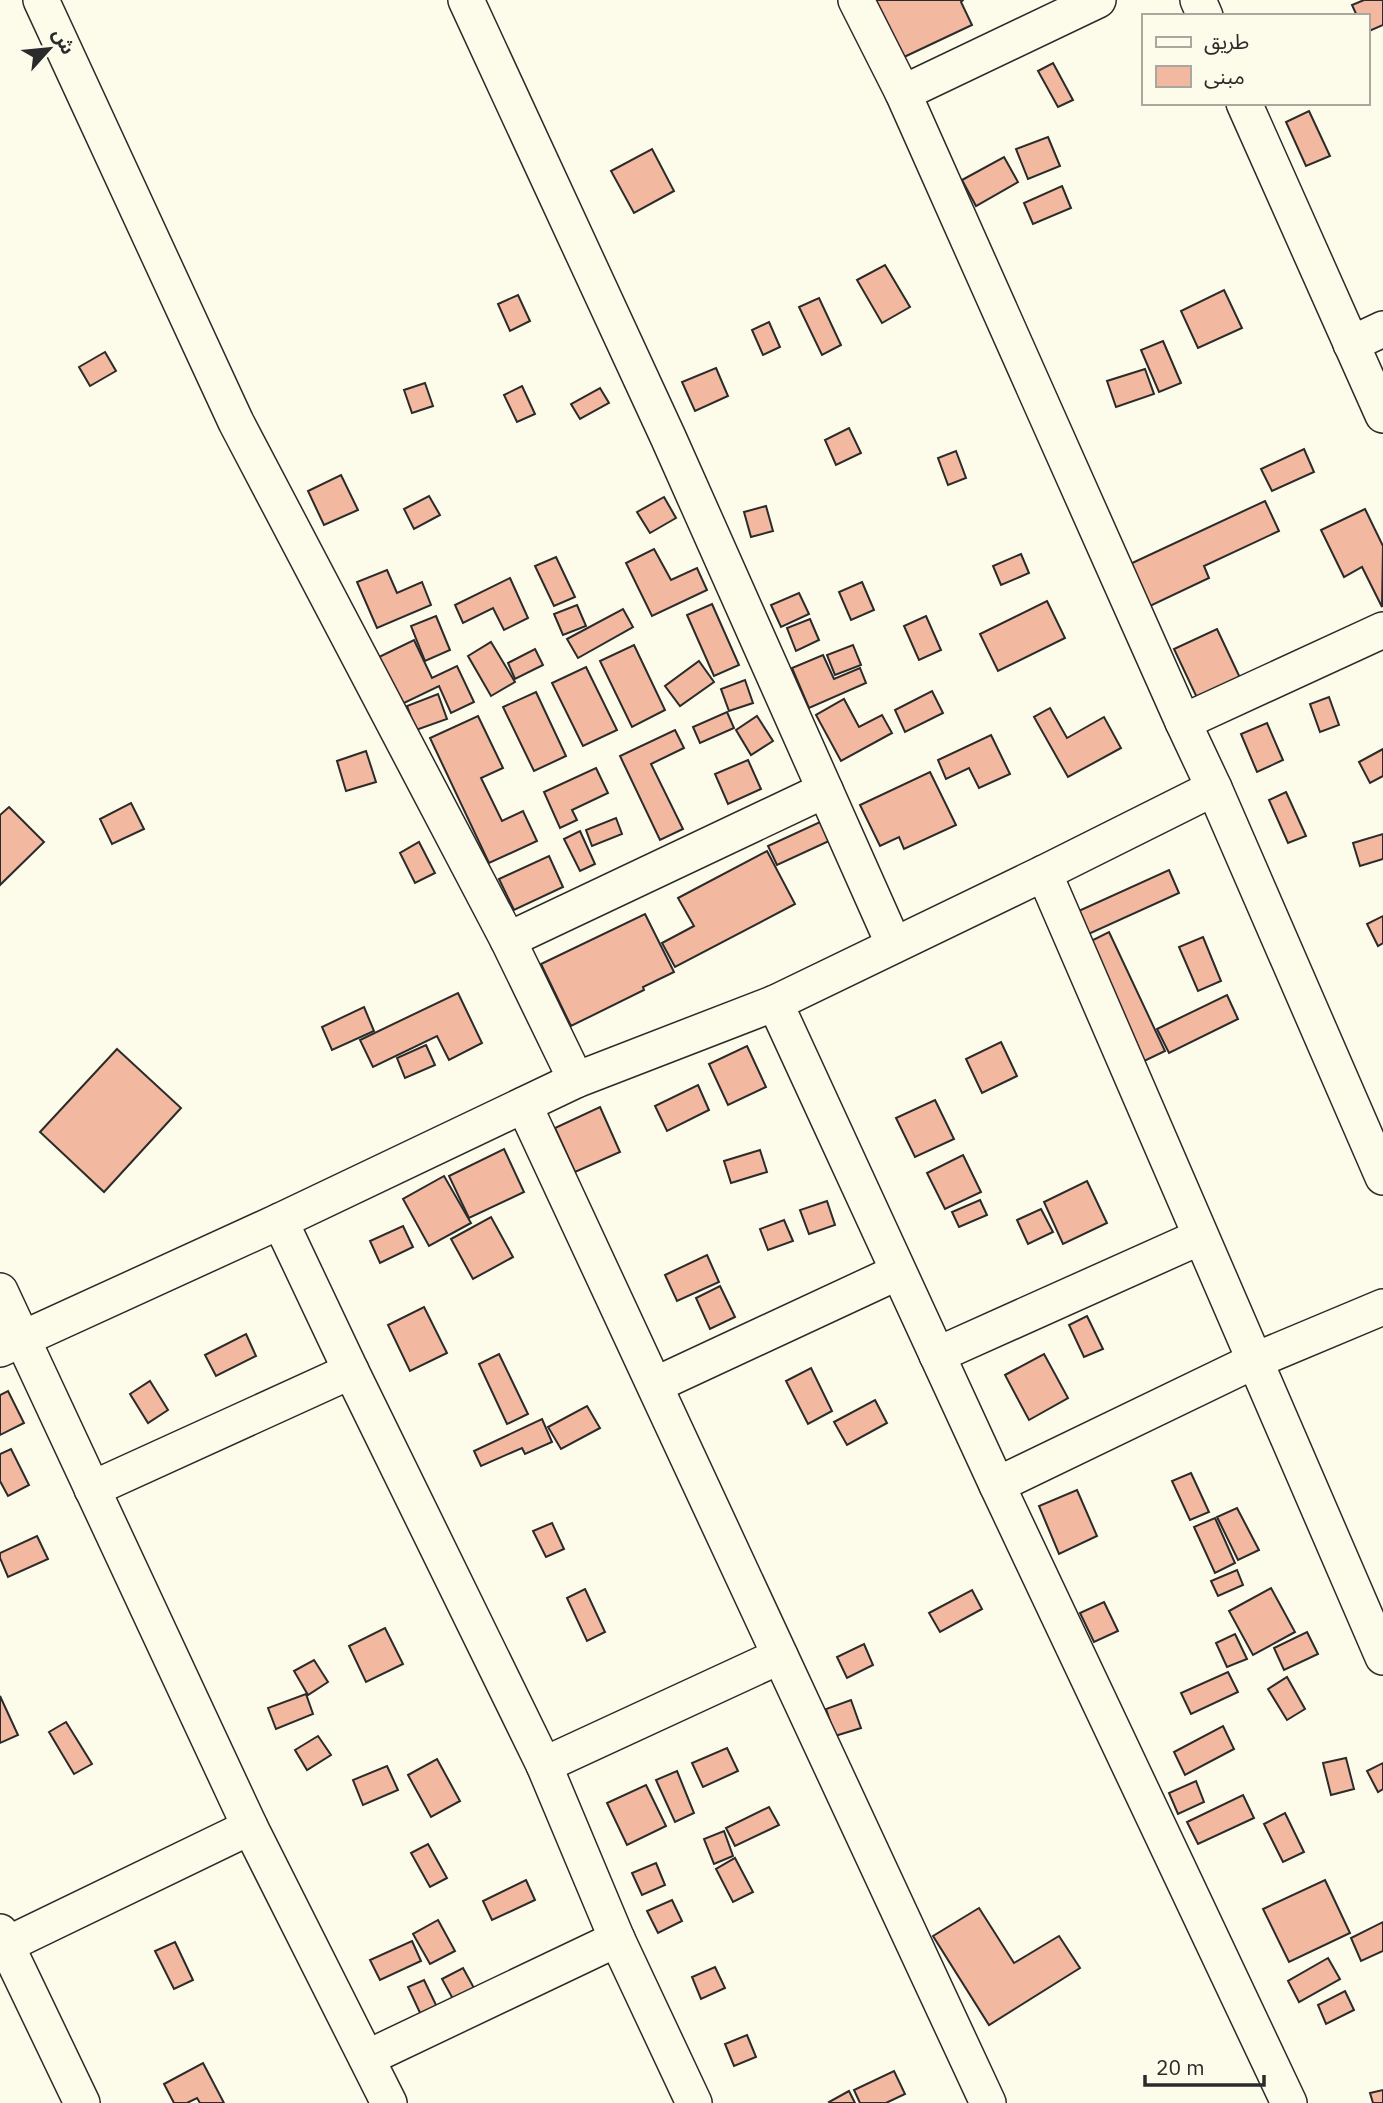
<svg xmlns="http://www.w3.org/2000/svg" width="1383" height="2103" font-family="'IBM Plex Sans','Noto Sans Arabic',sans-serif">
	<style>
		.building { fill: #f2b8a0; stroke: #2b2b2b; stroke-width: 2 }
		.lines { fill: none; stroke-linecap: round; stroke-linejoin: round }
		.minor-casing { stroke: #2b2b2b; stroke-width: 38 }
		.minor { stroke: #fdfbea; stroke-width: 35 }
	</style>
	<rect width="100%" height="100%" fill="#fdfbea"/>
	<g class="building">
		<path d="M 869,0 L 963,0 L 961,2 L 972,25 L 885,66 Z"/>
		<path d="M 1364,0 L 1383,0 L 1383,25 L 1367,32 L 1367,16 L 1357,16 L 1352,5 Z"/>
		<path d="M 1053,63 L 1073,100 L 1058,107 L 1038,71 Z"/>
		<path d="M 1309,111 L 1330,156 L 1306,166 L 1286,122 Z"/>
		<path d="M 1048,137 L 1060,166 L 1028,179 L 1016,149 Z"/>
		<path d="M 652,149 L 674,191 L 634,213 L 611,171 Z"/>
		<path d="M 1004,157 L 1018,182 L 976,206 L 962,180 Z"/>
		<path d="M 1062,186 L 1071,208 L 1033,224 L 1024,203 Z"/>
		<path d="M 885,265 L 910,307 L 882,323 L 857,280 Z"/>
		<path d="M 1224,290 L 1242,328 L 1198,348 L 1181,311 Z"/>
		<path d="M 518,295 L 530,321 L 510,331 L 498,304 Z"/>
		<path d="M 819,298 L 841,345 L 822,355 L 799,307 Z"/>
		<path d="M 769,322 L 780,347 L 763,355 L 752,330 Z"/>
		<path d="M 1163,341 L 1181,383 L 1159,392 L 1141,350 Z"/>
		<path d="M 105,352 L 116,371 L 90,386 L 79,367 Z"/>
		<path d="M 716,368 L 728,396 L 695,411 L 682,382 Z"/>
		<path d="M 1145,369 L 1154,394 L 1116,407 L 1107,381 Z"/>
		<path d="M 425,383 L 433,406 L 412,413 L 404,390 Z"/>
		<path d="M 522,386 L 535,414 L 517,422 L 504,395 Z"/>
		<path d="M 600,388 L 609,403 L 580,419 L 571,404 Z"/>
		<path d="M 849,428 L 861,453 L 836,465 L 825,440 Z"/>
		<path d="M 1304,449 L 1314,472 L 1272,491 L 1261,469 Z"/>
		<path d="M 956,451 L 966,478 L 948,485 L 938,458 Z"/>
		<path d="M 341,475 L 358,510 L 324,525 L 308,491 Z"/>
		<path d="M 429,496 L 440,515 L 414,529 L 404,509 Z"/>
		<path d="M 664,497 L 676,518 L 650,533 L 637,512 Z"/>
		<path d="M 1265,501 L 1279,531 L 1204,566 L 1209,578 L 1150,606 L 1130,564 Z"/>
		<path d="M 766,506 L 773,531 L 751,537 L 744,512 Z"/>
		<path d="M 1365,509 L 1383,546 L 1382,607 L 1362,567 L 1344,577 L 1321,530 Z"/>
		<path d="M 654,549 L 671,580 L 697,568 L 707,590 L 652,616 L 626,563 Z"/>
		<path d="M 1021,554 L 1029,573 L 1001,585 L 993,566 Z"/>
		<path d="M 556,557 L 575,597 L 554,606 L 535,566 Z"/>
		<path d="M 387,570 L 397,593 L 422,582 L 431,605 L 377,628 L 357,582 Z"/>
		<path d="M 510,578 L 528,618 L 504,630 L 493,608 L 463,623 L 455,605 Z"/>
		<path d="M 862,582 L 874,610 L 851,620 L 839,592 Z"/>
		<path d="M 799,593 L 809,614 L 781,627 L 771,605 Z"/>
		<path d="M 1047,601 L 1065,638 L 998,671 L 980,634 Z"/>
		<path d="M 712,604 L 739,665 L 714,676 L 687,615 Z"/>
		<path d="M 577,605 L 586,626 L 563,635 L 554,614 Z"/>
		<path d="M 623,609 L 633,627 L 578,658 L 567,639 Z"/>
		<path d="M 436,616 L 450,650 L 425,661 L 411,626 Z"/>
		<path d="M 926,616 L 941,650 L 919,660 L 904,626 Z"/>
		<path d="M 810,619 L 819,640 L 796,651 L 787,628 Z"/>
		<path d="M 1217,629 L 1242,682 L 1199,702 L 1174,649 Z"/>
		<path d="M 414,640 L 432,678 L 457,666 L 474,702 L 451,713 L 439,686 L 402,704 L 379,657 Z"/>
		<path d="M 491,642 L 515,682 L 491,696 L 468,656 Z"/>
		<path d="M 634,645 L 665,710 L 632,727 L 600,661 Z"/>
		<path d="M 853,645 L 861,665 L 835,675 L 827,655 Z"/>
		<path d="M 535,649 L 543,665 L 515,679 L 508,663 Z"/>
		<path d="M 823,655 L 834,679 L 860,668 L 866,683 L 809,708 L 792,668 Z"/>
		<path d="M 699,661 L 714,682 L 680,706 L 665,686 Z"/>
		<path d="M 586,667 L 617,730 L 583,746 L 552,683 Z"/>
		<path d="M 745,680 L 753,703 L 729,711 L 721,689 Z"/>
		<path d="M 932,691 L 943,713 L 905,732 L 895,710 Z"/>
		<path d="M 536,692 L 566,756 L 534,771 L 503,707 Z"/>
		<path d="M 438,694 L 447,719 L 416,730 L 407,706 Z"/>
		<path d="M 1329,697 L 1339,725 L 1320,732 L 1310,704 Z"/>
		<path d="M 844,699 L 859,727 L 882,715 L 892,733 L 841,761 L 816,715 Z"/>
		<path d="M 1050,708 L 1067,738 L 1104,717 L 1121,748 L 1068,777 L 1034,717 Z"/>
		<path d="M 727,712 L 734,728 L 700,743 L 693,727 Z"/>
		<path d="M 478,716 L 503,768 L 481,778 L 502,821 L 523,811 L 537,841 L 489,863 L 430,738 Z"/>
		<path d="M 757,716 L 773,741 L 751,755 L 736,730 Z"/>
		<path d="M 1267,723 L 1283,760 L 1257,772 L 1241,734 Z"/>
		<path d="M 675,730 L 684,748 L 651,764 L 683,829 L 660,840 L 620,756 Z"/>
		<path d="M 991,735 L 1010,774 L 979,788 L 969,768 L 946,779 L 938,760 Z"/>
		<path d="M 1383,749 L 1383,776 L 1370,783 L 1359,762 Z"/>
		<path d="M 366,751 L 376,782 L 346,791 L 337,761 Z"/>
		<path d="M 748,760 L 761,789 L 728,804 L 715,774 Z"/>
		<path d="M 596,768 L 608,793 L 572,810 L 577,820 L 560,828 L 544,792 Z"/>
		<path d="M 930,772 L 956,825 L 904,849 L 899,837 L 880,846 L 860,805 Z"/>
		<path d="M 1286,792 L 1306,836 L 1288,843 L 1269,800 Z"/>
		<path d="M 131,803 L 144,829 L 112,844 L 100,819 Z"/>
		<path d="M 9,807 L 44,842 L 0,885 L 0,815 Z"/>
		<path d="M 616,818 L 622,834 L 592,846 L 586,830 Z"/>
		<path d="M 820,822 L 829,841 L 777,865 L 768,846 Z"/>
		<path d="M 580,831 L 595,864 L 580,871 L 564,839 Z"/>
		<path d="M 1383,834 L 1383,859 L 1360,866 L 1353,843 Z"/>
		<path d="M 419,842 L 435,873 L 415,883 L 400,853 Z"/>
		<path d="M 767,851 L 795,904 L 675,967 L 662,943 L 694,926 L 678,898 Z"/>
		<path d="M 549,856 L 563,887 L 514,910 L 499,879 Z"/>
		<path d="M 1169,870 L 1179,893 L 1082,937 L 1072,914 Z"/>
		<path d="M 645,914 L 674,972 L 643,987 L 644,990 L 571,1026 L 541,964 Z"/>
		<path d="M 1383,916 L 1383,943 L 1378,946 L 1367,924 Z"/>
		<path d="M 1109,932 L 1165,1051 L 1138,1064 L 1083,945 Z"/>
		<path d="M 1203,937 L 1221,981 L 1198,991 L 1179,947 Z"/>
		<path d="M 458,993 L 482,1043 L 449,1060 L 437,1036 L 373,1067 L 360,1040 Z"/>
		<path d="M 1227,995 L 1238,1019 L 1169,1053 L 1157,1029 Z"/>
		<path d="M 364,1007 L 374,1031 L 332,1050 L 322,1027 Z"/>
		<path d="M 1001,1042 L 1017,1076 L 982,1093 L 966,1059 Z"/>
		<path d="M 426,1045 L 435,1065 L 405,1078 L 397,1058 Z"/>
		<path d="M 747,1046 L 766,1087 L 728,1105 L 709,1064 Z"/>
		<path d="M 117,1049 L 181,1108 L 104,1192 L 40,1132 Z"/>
		<path d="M 698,1085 L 709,1110 L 667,1131 L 655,1106 Z"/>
		<path d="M 935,1100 L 954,1139 L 915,1157 L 896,1118 Z"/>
		<path d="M 600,1107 L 620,1152 L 575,1172 L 555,1128 Z"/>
		<path d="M 504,1149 L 524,1192 L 469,1218 L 449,1176 Z"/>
		<path d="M 760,1150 L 767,1172 L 731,1183 L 724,1161 Z"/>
		<path d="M 963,1155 L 981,1192 L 945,1209 L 927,1173 Z"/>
		<path d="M 444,1176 L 471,1223 L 429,1246 L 403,1199 Z"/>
		<path d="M 1087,1181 L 1107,1223 L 1063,1244 L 1044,1202 Z"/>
		<path d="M 980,1200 L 987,1215 L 959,1227 L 952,1212 Z"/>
		<path d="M 827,1201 L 835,1225 L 809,1234 L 800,1210 Z"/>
		<path d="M 1041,1209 L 1053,1232 L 1028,1244 L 1017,1220 Z"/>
		<path d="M 491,1217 L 513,1257 L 473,1279 L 451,1239 Z"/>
		<path d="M 784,1220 L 793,1241 L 768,1250 L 760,1229 Z"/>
		<path d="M 403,1226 L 413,1247 L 380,1263 L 370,1241 Z"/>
		<path d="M 707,1255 L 719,1282 L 677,1301 L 665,1275 Z"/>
		<path d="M 720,1286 L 735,1317 L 710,1329 L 696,1298 Z"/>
		<path d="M 424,1307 L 447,1353 L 410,1371 L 388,1325 Z"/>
		<path d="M 1087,1316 L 1103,1349 L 1084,1357 L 1069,1325 Z"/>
		<path d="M 246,1334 L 256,1356 L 216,1376 L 205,1355 Z"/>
		<path d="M 499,1354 L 528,1414 L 507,1424 L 479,1364 Z"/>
		<path d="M 1044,1354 L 1068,1398 L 1029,1420 L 1005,1375 Z"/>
		<path d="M 811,1368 L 832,1411 L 808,1424 L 786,1381 Z"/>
		<path d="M 150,1381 L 168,1410 L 148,1423 L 130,1394 Z"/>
		<path d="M 8,1391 L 24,1423 L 0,1435 L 0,1395 Z"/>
		<path d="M 875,1400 L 887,1423 L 847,1445 L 834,1422 Z"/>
		<path d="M 587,1406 L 600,1428 L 561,1449 L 548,1427 Z"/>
		<path d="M 542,1419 L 552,1442 L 525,1454 L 522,1448 L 481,1466 L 474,1451 Z"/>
		<path d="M 11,1449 L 29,1485 L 8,1496 L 0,1481 L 0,1454 Z"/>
		<path d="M 1191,1473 L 1209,1512 L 1190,1520 L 1172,1481 Z"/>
		<path d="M 1077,1490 L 1097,1536 L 1059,1554 L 1039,1506 Z"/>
		<path d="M 1237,1508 L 1259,1550 L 1238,1560 L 1217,1517 Z"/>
		<path d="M 1215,1518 L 1235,1563 L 1215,1573 L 1194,1527 Z"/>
		<path d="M 552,1523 L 564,1549 L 546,1557 L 533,1531 Z"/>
		<path d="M 37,1536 L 48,1559 L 8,1577 L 0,1558 L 0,1553 Z"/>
		<path d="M 1237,1570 L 1243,1585 L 1218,1596 L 1211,1581 Z"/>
		<path d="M 1271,1588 L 1295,1632 L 1253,1655 L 1229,1611 Z"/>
		<path d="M 585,1589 L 605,1632 L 587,1641 L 567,1598 Z"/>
		<path d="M 972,1590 L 982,1609 L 940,1632 L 929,1613 Z"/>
		<path d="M 1104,1602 L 1118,1631 L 1094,1642 L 1080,1613 Z"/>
		<path d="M 385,1628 L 403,1664 L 366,1682 L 349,1646 Z"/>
		<path d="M 1307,1632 L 1318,1654 L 1284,1670 L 1274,1648 Z"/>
		<path d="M 1235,1634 L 1247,1659 L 1227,1667 L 1216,1643 Z"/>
		<path d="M 864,1644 L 873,1665 L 847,1678 L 837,1657 Z"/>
		<path d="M 314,1660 L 328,1682 L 308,1695 L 294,1671 Z"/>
		<path d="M 1228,1672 L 1238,1692 L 1191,1714 L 1181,1693 Z"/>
		<path d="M 1287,1677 L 1305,1709 L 1287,1720 L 1268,1689 Z"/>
		<path d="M 306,1694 L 313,1714 L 276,1729 L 268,1708 Z"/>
		<path d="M 0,1696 L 18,1735 L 0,1743 Z"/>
		<path d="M 851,1700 L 861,1728 L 835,1736 L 826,1709 Z"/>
		<path d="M 66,1722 L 92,1764 L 74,1774 L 49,1732 Z"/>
		<path d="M 1223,1726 L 1234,1749 L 1185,1775 L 1174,1752 Z"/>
		<path d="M 318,1736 L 331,1755 L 307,1770 L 295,1750 Z"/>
		<path d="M 727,1748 L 738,1771 L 703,1787 L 692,1763 Z"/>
		<path d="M 1346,1758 L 1354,1789 L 1331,1795 L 1323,1763 Z"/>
		<path d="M 437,1759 L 460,1801 L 431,1817 L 408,1775 Z"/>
		<path d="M 1383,1763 L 1383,1789 L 1378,1792 L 1367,1771 Z"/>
		<path d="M 387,1766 L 398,1790 L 363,1805 L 353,1780 Z"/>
		<path d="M 677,1771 L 694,1813 L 675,1822 L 656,1780 Z"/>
		<path d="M 1196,1781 L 1204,1802 L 1178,1814 L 1169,1793 Z"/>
		<path d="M 646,1785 L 666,1826 L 627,1845 L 607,1803 Z"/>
		<path d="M 1243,1795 L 1254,1818 L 1198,1844 L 1187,1822 Z"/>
		<path d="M 769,1807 L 779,1825 L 735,1846 L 726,1828 Z"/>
		<path d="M 1285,1813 L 1304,1852 L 1283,1862 L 1264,1824 Z"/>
		<path d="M 724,1831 L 733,1856 L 714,1864 L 704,1839 Z"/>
		<path d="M 428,1844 L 447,1878 L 430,1887 L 411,1853 Z"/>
		<path d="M 735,1858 L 753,1892 L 733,1902 L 716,1869 Z"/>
		<path d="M 656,1863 L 665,1885 L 642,1895 L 632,1873 Z"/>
		<path d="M 526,1880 L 535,1900 L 492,1920 L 483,1901 Z"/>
		<path d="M 1325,1880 L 1350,1933 L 1289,1962 L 1263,1909 Z"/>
		<path d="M 672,1900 L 682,1921 L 658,1933 L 647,1911 Z"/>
		<path d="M 979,1908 L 1014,1963 L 1059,1936 L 1080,1968 L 989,2025 L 933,1936 Z"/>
		<path d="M 438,1920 L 455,1951 L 430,1964 L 413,1934 Z"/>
		<path d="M 1383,1922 L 1383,1951 L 1361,1961 L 1351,1938 Z"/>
		<path d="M 412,1941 L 421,1961 L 380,1980 L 370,1960 Z"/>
		<path d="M 175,1942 L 193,1980 L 174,1989 L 155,1951 Z"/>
		<path d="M 1328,1958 L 1340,1979 L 1299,2002 L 1288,1981 Z"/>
		<path d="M 715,1967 L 725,1988 L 701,1999 L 692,1977 Z"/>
		<path d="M 463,1968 L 474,1988 L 453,1999 L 442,1979 Z"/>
		<path d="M 424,1980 L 437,2007 L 421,2015 L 408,1987 Z"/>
		<path d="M 1345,1991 L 1354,2010 L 1326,2024 L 1318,2005 Z"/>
		<path d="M 747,2035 L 756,2057 L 734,2066 L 725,2044 Z"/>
		<path d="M 203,2063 L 224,2103 L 200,2103 L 197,2098 L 187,2103 L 174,2103 L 164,2084 Z"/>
		<path d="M 894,2071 L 905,2094 L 886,2103 L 860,2103 L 854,2090 Z"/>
		<path d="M 1383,2090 L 1383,2103 L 1373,2103 L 1370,2093 Z"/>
		<path d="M 849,2091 L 855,2103 L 830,2103 L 829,2102 Z"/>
	</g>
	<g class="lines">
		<defs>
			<g id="minor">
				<path d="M 41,0 L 236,422 L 508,940 L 576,1080"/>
				<path d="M 466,0 L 668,437 L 894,945"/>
				<path d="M 856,0 L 903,93 L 1183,722 L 1214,788 L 1383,1177"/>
				<path d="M 1198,0 L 1205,16"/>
				<path d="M 903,93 L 1098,0"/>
				<path d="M 1244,103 L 1383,415"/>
				<path d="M 1351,344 L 1383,329"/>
				<path d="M 1183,722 L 1383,630"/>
				<path d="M 1044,873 L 1383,1657"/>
				<path d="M 508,940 L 825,790"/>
				<path d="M 775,1003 L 997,1485 L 1289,2103"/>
				<path d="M 524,1105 L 988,2103"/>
				<path d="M 280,1221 L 351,1371 L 544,1765 L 617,1939 L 694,2103"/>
				<path d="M 0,1291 L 250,1827 L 389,2103"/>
				<path d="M 0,1349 L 280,1221 L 576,1080 L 775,1003 L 1044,873 L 1214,788"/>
				<path d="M 937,1355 L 1200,1237"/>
				<path d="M 655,1385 L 898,1272"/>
				<path d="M 997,1485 L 1254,1361 L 1383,1307"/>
				<path d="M 92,1489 L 351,1371"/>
				<path d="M 544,1765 L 780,1656"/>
				<path d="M 0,1932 L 82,2103"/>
				<path d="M 6,1945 L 250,1827"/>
				<path d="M 367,2058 L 617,1939"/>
			</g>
		</defs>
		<use href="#minor" class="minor-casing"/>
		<use href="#minor" class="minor"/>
	</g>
	<rect x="1142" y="14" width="228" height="91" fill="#fdfbea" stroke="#a9a89e" stroke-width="2"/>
	<rect x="1156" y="37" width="35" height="10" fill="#fdfbea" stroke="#a9a89e" stroke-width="2"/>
	<text x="1204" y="49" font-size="21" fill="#2b2b2b">طريق</text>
	<rect x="1156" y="66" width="35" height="21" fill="#f2b8a0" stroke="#a9a89e" stroke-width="2"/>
	<text x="1204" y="84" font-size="21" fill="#2b2b2b">مبنى</text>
	<g transform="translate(49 49) rotate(63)" stroke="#fdfbea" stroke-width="5" paint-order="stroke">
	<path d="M0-5L12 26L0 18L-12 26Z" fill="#2b2b2b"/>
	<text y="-10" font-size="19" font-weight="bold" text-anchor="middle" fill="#2b2b2b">ش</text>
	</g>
	<path d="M1145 2075v10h119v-10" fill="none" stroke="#2b2b2b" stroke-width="3.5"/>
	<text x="1156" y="2075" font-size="21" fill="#2b2b2b" stroke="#fdfbea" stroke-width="5" paint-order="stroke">20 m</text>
</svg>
